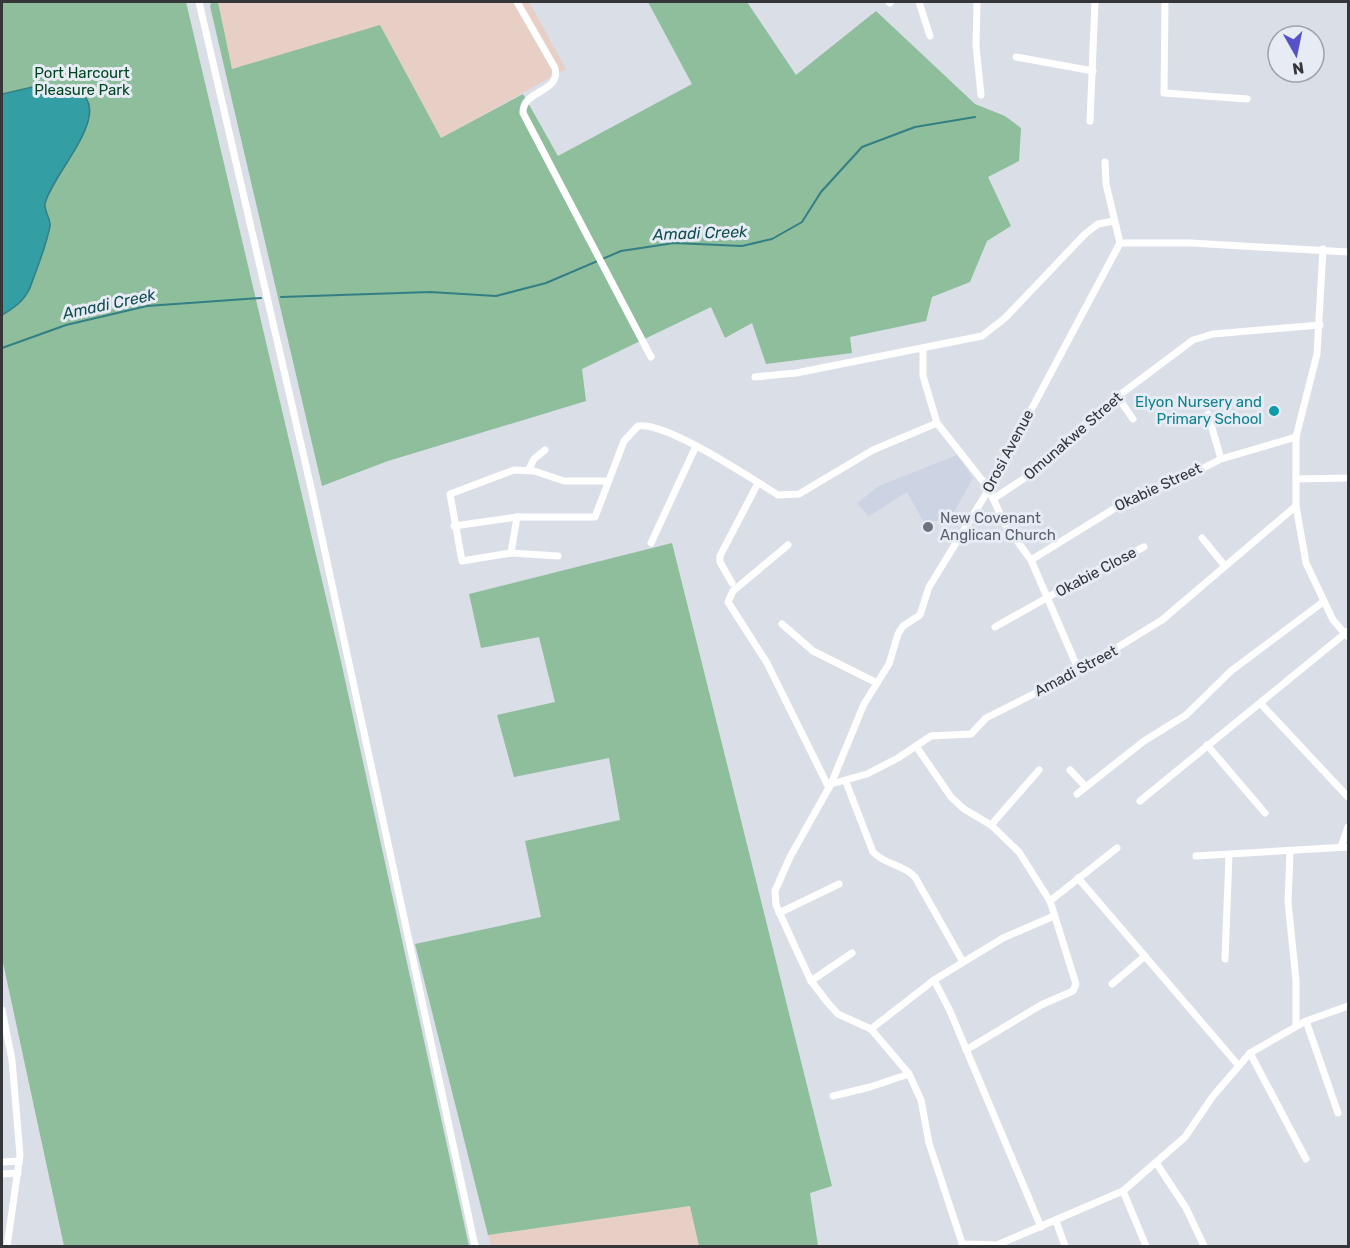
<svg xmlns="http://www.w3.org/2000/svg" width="1350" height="1248" font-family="Rubik,sans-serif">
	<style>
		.built { fill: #ccd3e3 }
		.industrial { fill: #e7cfc5 }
		.green { fill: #8ebe9c }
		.water { fill: #339ea4; stroke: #337f84; stroke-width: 1.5 }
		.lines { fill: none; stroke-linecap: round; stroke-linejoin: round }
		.stream { stroke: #337f84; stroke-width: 2 }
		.minor { stroke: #fff; stroke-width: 7 }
		.culture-dot { fill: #0f9aa8; stroke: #e7ecf4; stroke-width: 2 }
		.worship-dot { fill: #6b7280; stroke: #e7ecf4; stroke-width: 2 }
		.labels { text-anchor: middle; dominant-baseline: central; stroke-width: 6; stroke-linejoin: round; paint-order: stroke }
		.park-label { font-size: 15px; fill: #004622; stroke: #e7ecf4 }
		.culture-label { font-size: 15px; fill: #0d838f; stroke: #e7ecf4; text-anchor: end }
		.street-label { font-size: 15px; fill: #343639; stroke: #e7ecf4 }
		.worship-label { font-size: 15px; fill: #5b616d; stroke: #e7ecf4; text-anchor: start }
		.water-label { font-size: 16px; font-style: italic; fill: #104e51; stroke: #e7ecf4 }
	</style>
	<rect width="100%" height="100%" fill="#dadee7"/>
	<path class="built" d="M 957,455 L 973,478 L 949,521 L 923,521 L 907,492 L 869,516 L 857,503 L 879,486 Z"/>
	<g class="industrial">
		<path d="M 218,2 L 529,2 L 566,69 L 441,138 L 380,26 L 231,69 Z"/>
		<path d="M 691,1206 L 699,1246 L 491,1246 L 488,1235 Z"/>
	</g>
	<g class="green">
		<path d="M 2,2 L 186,2 L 340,657 L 469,1246 L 64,1246 L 2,958 Z"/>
		<path d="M 212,2 L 218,2 L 232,69 L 380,25 L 441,138 L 523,94 L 558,156 L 692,84 L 648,2 L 747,2 L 796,75 L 876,11 L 975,104 L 1005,116 L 1021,128 L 1019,161 L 988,177 L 1011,226 L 987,241 L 970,282 L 932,297 L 926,321 L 850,337 L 852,353 L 766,364 L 752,323 L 725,338 L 711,307 L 582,369 L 586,401 L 388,461 L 322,486 L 210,6 Z"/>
		<path d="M 672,543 L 832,1186 L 810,1193 L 818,1246 L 699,1246 L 690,1206 L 488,1235 L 415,944 L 541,917 L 525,841 L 620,820 L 609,758 L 514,777 L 497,715 L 555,702 L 539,637 L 481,648 L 469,594 Z"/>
	</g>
	<path class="water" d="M 37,86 C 47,86 60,85 69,88 C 125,103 50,175 45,204 C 44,212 51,218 50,226 C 46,247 37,268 30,288 C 24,301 14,308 2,315 L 2,94 Z"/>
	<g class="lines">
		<g class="stream">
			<path d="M 281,297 L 430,292 L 496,296 L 546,283 L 621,251 L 674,243 L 742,246 L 772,239 L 802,222 L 821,192 L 862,147 L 915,127 L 975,117"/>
			<path d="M 2,348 L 66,325 L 147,306 L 261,298"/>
		</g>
		<g class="minor">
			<path d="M 199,2 L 312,492 L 475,1246"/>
			<path d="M 517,2 L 555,68 C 561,94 522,89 523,113 L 651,357"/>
			<path d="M 889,2 L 890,3"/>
			<path d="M 919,2 L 930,36"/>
			<path d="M 977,2 L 976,46 L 981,95"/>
			<path d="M 1165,2 L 1164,93 L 1247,99"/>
			<path d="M 1016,57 L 1093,71"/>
			<path d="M 1090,121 L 1095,2"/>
			<path d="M 1105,162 L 1106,184 L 1120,243"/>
			<path d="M 1323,249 L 1317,354 L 1296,437 L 1296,506 L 1306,563 L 1333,620 L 1348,637"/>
			<path d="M 923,350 L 923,376 L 937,423 L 989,489 L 1004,523 L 1031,560 L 1079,671"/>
			<path d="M 755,377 L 796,373 L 982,336 L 1005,318 L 1085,234 L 1098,224 L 1114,221"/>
			<path d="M 1117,396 L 1133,419"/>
			<path d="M 1208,414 L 1221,459"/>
			<path d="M 529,469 L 534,459 L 545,450"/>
			<path d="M 1296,479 L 1348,478"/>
			<path d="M 993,499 L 1043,466 L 1061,451 L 1093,415 L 1193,340 L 1213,334 L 1320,325"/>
			<path d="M 454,526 L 517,517 L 595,517 L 624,441 L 638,426 C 666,421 752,479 778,495 L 799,494 L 873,450 L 937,423"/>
			<path d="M 1202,538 L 1225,566"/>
			<path d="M 651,543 L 696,446"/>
			<path d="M 788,545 L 733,591 L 728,602 L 767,663 L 829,788"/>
			<path d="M 511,553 L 517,517"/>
			<path d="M 558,556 L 511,553 L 462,561 L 450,494 L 514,470 L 534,471 L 564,481 L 607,481"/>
			<path d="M 1031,560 L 1130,499 L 1174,483 L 1221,459 L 1296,437"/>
			<path d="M 732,583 L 720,562 L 720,556 L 758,483"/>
			<path d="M 782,624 L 813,651 L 877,683"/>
			<path d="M 995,627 L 1089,574 L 1144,547"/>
			<path d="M 1261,704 L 1348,797"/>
			<path d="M 1207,745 L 1265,813"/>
			<path d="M 916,746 L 951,797 L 964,809 L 991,825 L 1019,852 L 1050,901 L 1076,984 L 1073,991 L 1041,1005 L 966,1050"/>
			<path d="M 1070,770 L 1086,787"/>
			<path d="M 846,782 L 873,852 C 885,865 903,864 915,877 L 963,962"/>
			<path d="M 831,784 L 867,774 L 898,758 L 931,736 L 971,734 L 986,718 L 1079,671 L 1162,620 L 1296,506"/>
			<path d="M 1077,794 L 1144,741 L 1186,715 L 1231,671 L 1323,602"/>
			<path d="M 1140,801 L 1348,631"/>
			<path d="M 991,825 L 1039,770"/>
			<path d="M 1341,847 L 1348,827"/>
			<path d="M 1290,852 L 1288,902 L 1296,980 L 1296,1026"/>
			<path d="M 1196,856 L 1348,847"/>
			<path d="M 1078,878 L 1239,1066"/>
			<path d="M 1050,901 L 1117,848"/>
			<path d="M 779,913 L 839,884"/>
			<path d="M 1225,959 L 1229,855"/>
			<path d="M 934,980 L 950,1011 L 1041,1227"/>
			<path d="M 811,981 L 852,953"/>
			<path d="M 1112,984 L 1145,956"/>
			<path d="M 2,1010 L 12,1060 L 20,1155 L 7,1246"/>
			<path d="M 1306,1021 L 1338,1113"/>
			<path d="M 871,1029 L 934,980 L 1003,938 L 1054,916"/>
			<path d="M 1250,1053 L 1306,1159"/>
			<path d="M 833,1096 L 870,1087 L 909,1074"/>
			<path d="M 2,1162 L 19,1161"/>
			<path d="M 1157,1164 L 1186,1208 L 1204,1246"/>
			<path d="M 2,1174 L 18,1173"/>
			<path d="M 1123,1191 L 1146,1246"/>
			<path d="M 1056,1221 L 1065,1246"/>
			<path d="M 962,1244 L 997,1245 L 1123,1191 L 1185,1137 L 1213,1096 L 1250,1053 L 1306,1021 L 1348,1006"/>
			<path d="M 963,1246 L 929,1143 L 921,1100 L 909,1074 L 871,1029 L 838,1014 L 828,1003 L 811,981 L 796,949 L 776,905 L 775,891 L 790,857 L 831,784 L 864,704 L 889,664 L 898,634 L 903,626 L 920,615 L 929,587 L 989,489 L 1120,243 L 1191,243 L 1348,252"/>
		</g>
	</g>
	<circle class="culture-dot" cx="1274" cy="411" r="6"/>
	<circle class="worship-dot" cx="928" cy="527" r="6"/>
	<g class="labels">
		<g class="park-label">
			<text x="82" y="73">Port Harcourt<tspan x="82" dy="17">Pleasure Park</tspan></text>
		</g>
		<g class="culture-label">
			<text x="1262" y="402">Elyon Nursery and<tspan x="1262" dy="17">Primary School</tspan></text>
		</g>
		<g class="street-label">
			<text transform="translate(1073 436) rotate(-41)">Omunakwe Street</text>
			<text transform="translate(1008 451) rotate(-62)">Orosi Avenue</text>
			<text transform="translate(1158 487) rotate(-25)">Okabie Street</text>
			<text transform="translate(1096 572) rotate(-28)">Okabie Close</text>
			<text transform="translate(1076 671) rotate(-28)">Amadi Street</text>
		</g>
		<g class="worship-label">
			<text x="940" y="518">New Covenant<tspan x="940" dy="17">Anglican Church</tspan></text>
		</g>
		<g class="water-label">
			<text transform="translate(700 233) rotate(-2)">Amadi Creek</text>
			<text transform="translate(109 304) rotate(-12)">Amadi Creek</text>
		</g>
	</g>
	<rect width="1350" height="1248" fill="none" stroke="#343639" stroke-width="6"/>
	<g transform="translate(1296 54) rotate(171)"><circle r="28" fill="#e7ecf4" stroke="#9fa3a9" stroke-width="1.5"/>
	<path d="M0-4.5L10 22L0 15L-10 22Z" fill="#5852c9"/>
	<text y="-9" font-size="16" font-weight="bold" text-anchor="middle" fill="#343639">N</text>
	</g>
</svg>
